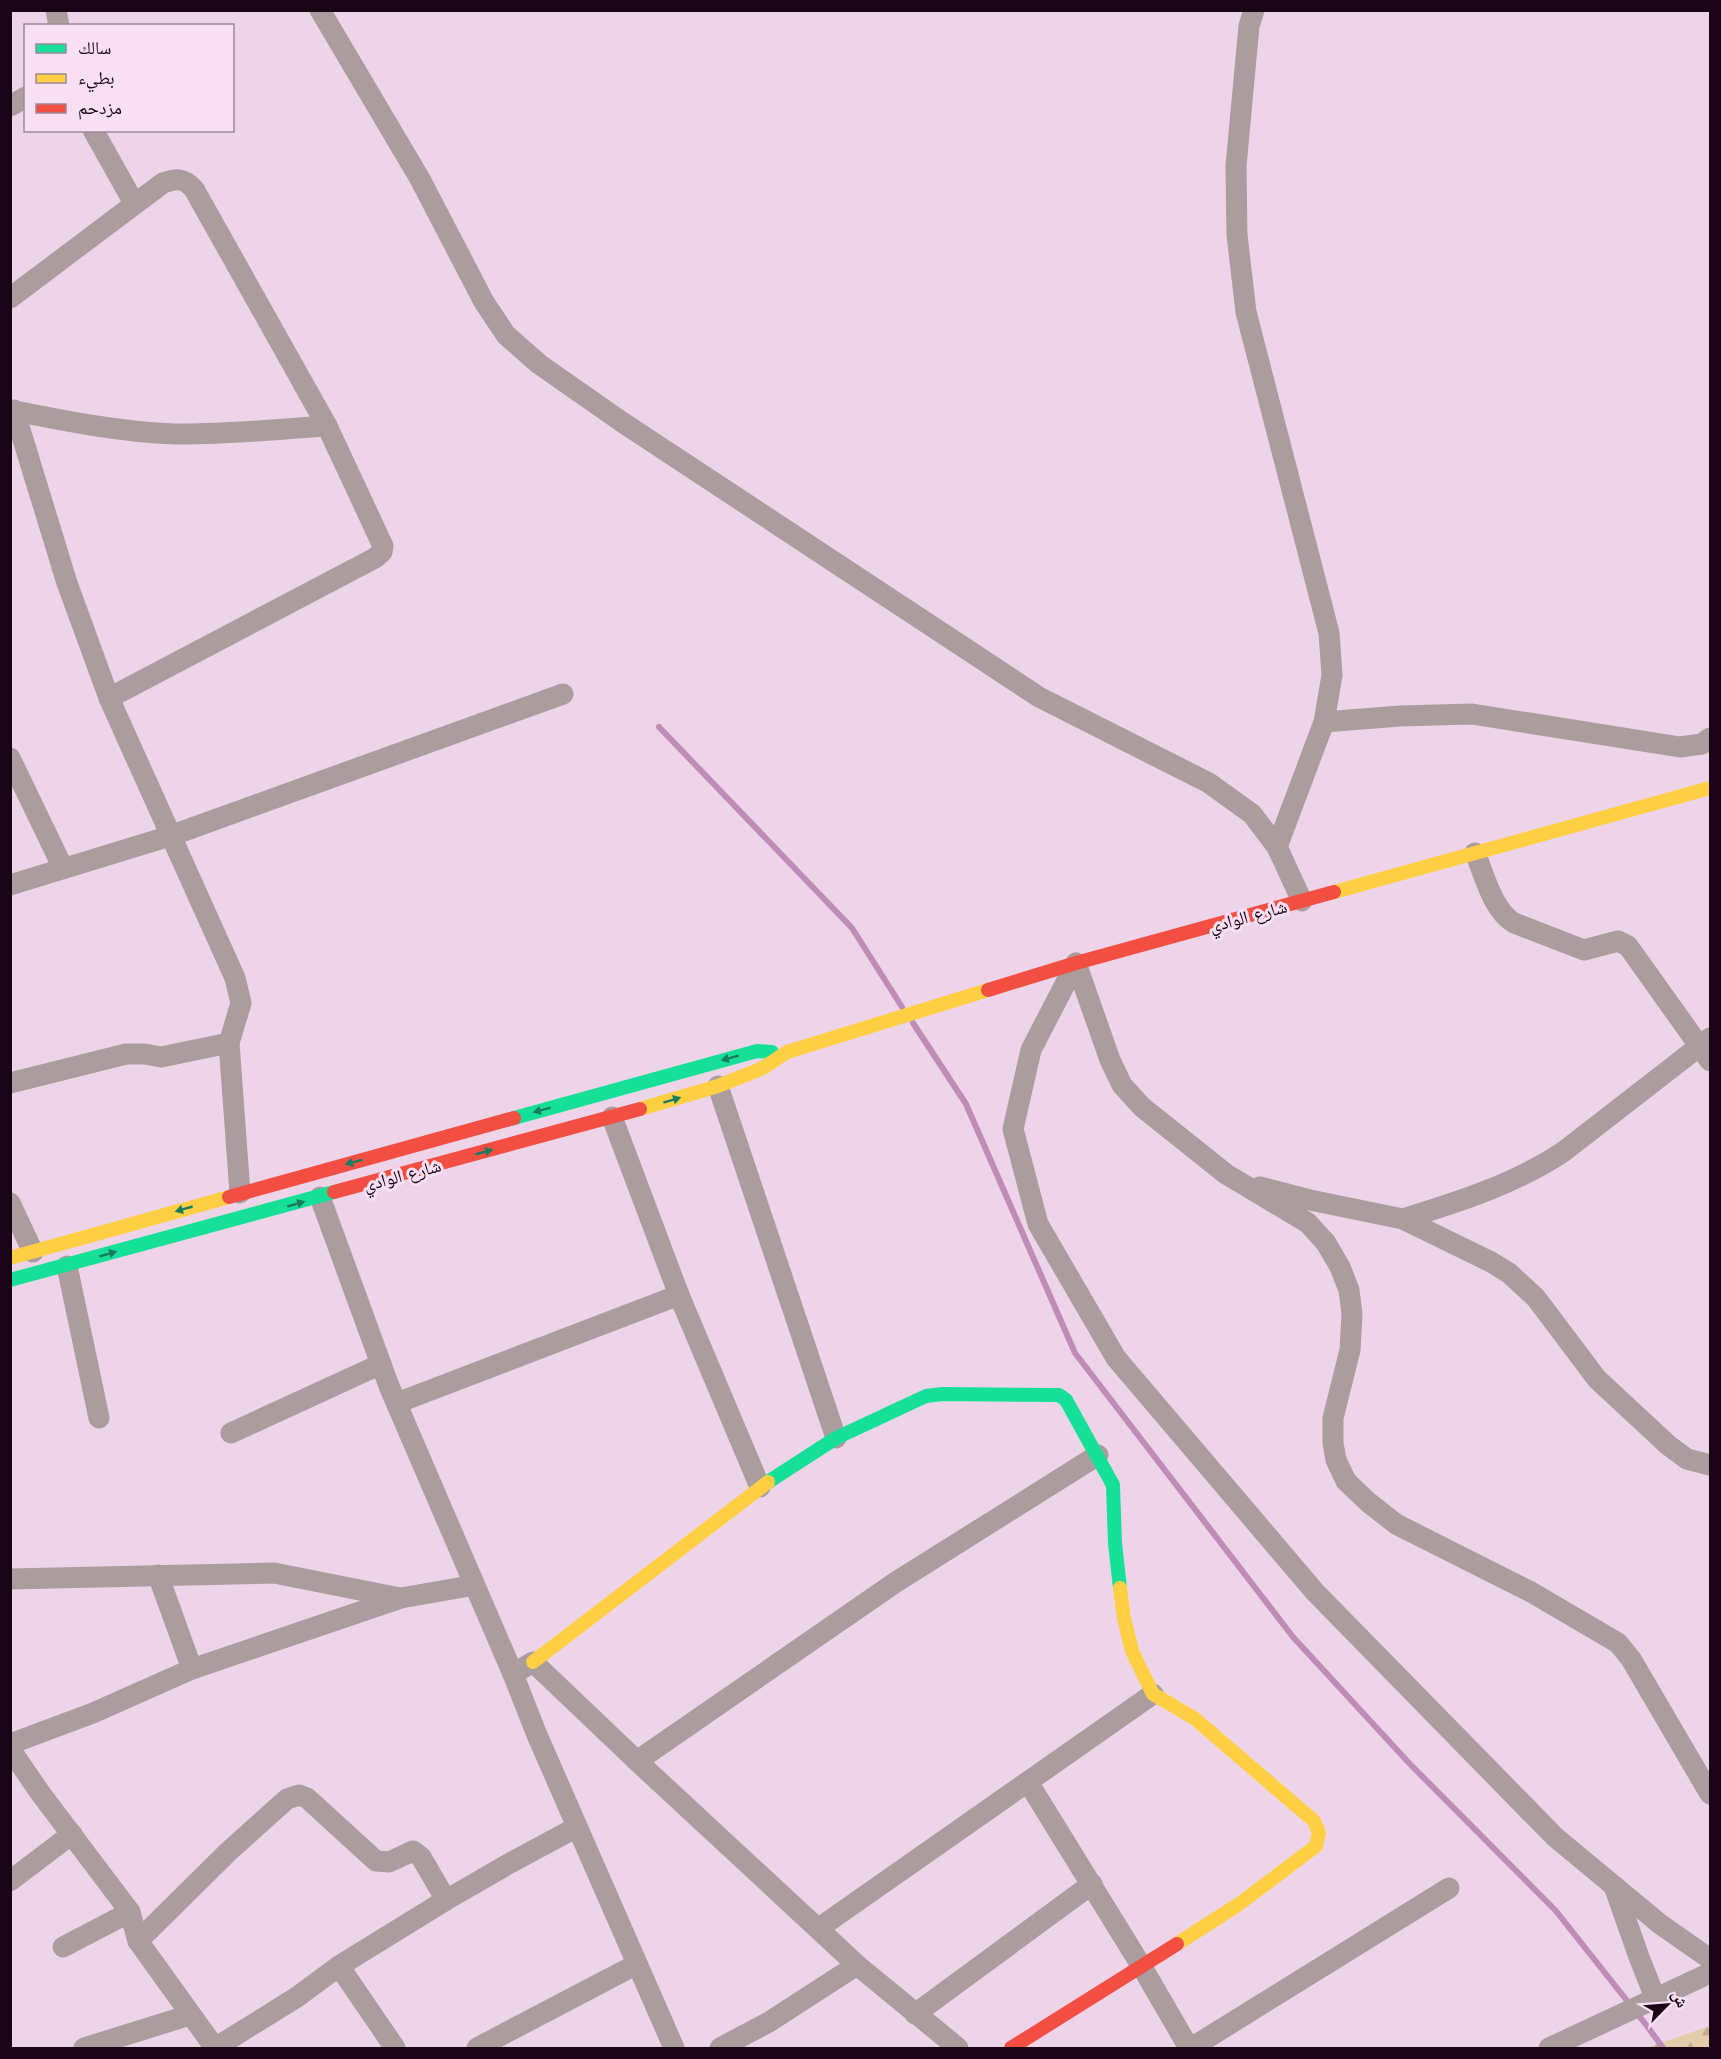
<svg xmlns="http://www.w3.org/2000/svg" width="1721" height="2059" font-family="'Work Sans','Noto Naskh Arabic',sans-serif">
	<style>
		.forest { fill: url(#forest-firs) }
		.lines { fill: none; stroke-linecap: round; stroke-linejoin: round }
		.stream { stroke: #bf8bb7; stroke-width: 6 }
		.street { stroke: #ab9c9d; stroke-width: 21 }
		.fast { stroke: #16e098; stroke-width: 14 }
		.slow { stroke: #ffcf43; stroke-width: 14 }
		.jam { stroke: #f24e42; stroke-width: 14 }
		.oneway { fill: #177d5e }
		.labels { text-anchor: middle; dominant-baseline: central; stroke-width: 6; stroke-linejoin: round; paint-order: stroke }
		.street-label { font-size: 18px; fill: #190516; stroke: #f8dff2 }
	</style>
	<defs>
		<pattern id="forest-firs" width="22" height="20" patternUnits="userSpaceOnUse" patternTransform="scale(1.5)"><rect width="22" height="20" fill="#e4cba9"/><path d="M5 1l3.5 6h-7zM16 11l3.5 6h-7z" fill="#c3ad91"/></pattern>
	</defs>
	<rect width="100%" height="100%" fill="#eed4e9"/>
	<path class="forest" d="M 1710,2026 L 1710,2048 L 1646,2048 Z"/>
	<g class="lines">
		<g class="stream">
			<path d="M 659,727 L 852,928 L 902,1007"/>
			<path d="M 913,1023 L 966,1104 L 1075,1353 L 1293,1637 L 1409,1763 L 1556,1911 L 1647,2026 L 1663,2048"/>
		</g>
		<g class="street">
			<path d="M 56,10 L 59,26"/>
			<path d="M 320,10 L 420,179 L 484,302 L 506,335 L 539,364 L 622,422 L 1039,697 L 1209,783 L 1252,814 L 1277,847 L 1302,901"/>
			<path d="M 1254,10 L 1249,26 L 1236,166 L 1237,235 L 1246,312 L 1329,633 L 1332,675 L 1324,722 L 1277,847"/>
			<path d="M 10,106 L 26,97"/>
			<path d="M 93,130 L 134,203"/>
			<path d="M 10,298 L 163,183 C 177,178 184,178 194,189 L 327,426 L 383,546 L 382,552 L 375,558 L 109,698"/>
			<path d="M 10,410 C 65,421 120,432 175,434 C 226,435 277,429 327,426"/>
			<path d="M 14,410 L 67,583 L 109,698 L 235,978 L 241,1003 L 229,1043 L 240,1193"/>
			<path d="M 1324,722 L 1400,716 L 1472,714 L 1680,747 L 1702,744 L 1710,738"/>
			<path d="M 10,758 L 63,868"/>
			<path d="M 1475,853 C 1485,876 1492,909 1514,923 L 1584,950 L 1618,941 L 1628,946 L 1710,1061"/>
			<path d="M 10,885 L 170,836 L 563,694"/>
			<path d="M 1076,963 L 1031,1050 L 1013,1129 L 1038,1224 L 1116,1358 L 1315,1592 L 1555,1837 L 1660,1924 L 1710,1959"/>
			<path d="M 1076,963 L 1110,1060 L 1122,1085 L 1142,1107 L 1226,1174 L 1308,1223 L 1326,1243 L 1340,1267 L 1349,1290 L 1352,1314 L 1350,1350 L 1333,1418 L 1333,1443 L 1336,1460 L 1346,1481 L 1368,1502 L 1396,1524 L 1531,1592 L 1618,1643 L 1631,1659 L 1710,1794"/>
			<path d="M 10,1083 L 126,1054 L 145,1054 L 161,1057 L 229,1043"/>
			<path d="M 718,1086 L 836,1438"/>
			<path d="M 612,1117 L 679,1295 L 760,1487"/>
			<path d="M 1260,1187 L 1310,1200 L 1403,1219 L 1491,1262 L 1509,1273 L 1536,1298 L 1597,1379 L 1668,1445 L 1687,1459 L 1710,1465"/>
			<path d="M 320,1197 L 389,1386 L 513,1674 L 533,1662 L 637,1761 L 857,1965 L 958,2048"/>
			<path d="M 10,1203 L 33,1252"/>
			<path d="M 1403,1219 C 1458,1202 1515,1184 1563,1152 L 1710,1038"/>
			<path d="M 67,1266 L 99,1418"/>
			<path d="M 397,1403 L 679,1295"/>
			<path d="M 231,1433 L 381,1364"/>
			<path d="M 158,1575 L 192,1669"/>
			<path d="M 10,1579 L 274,1573 L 400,1598"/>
			<path d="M 513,1674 L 537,1735 L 674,2048"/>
			<path d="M 10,1744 L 93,1713 L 192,1669 L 401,1598 L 475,1585"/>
			<path d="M 10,1749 L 41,1794 L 130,1912 L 138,1941 L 215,2048"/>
			<path d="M 637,1761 L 896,1582 L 1098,1455"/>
			<path d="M 1028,1782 L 1142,1967 L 1189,2048"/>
			<path d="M 10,1881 L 72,1834"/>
			<path d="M 1614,1886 L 1639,1957 L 1656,2000"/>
			<path d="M 819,1928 L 1153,1694"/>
			<path d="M 138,1941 L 228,1852 L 287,1799 L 299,1795 L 307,1798 L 376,1861 L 389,1862 L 413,1851 L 421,1857 L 446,1900"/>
			<path d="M 63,1947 L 130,1912"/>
			<path d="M 339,1966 L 395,2048"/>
			<path d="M 915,2014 L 1092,1884"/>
			<path d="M 84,2048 L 190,2015"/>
			<path d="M 215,2048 L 297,1997 L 339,1966 L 446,1900 L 510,1863 L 577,1827"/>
			<path d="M 477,2048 L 637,1964"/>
			<path d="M 720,2048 L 769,2022 L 857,1965"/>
			<path d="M 1191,2048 L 1449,1888"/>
			<path d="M 1549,2048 L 1710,1973"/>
		</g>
		<g class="fast">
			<path d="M 514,1118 L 757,1051 L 772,1052"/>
			<path d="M 10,1280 L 334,1192"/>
			<path d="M 768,1482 L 836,1438 L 926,1396 L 942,1394 L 1059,1395 L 1066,1400 L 1113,1485 L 1115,1543 L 1120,1588"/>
		</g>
		<g class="slow">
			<path d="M 1334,892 L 1710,788"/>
			<path d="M 640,1109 L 718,1086 L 763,1068 L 787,1052 L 988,990"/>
			<path d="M 10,1258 L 229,1197"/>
			<path d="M 1120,1588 L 1124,1618 L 1132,1651 L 1153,1694 L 1194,1718 L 1314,1821 L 1319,1833 L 1316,1846 L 1239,1904 L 1177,1944"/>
			<path d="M 533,1662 L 768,1482"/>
		</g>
		<g class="jam">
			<path d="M 988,990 L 1076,963 L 1334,892"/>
			<path d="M 334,1192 L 640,1109"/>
			<path d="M 229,1197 L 514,1118"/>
			<path d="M 1011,2048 L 1177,1944"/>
		</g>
	</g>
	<defs><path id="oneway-solid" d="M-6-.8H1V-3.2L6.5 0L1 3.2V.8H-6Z" transform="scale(1.5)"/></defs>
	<g class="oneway">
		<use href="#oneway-solid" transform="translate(730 1058) rotate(165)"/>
		<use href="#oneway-solid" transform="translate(672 1100) rotate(-17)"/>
		<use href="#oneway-solid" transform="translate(542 1110) rotate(165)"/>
		<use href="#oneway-solid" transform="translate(484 1152) rotate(-15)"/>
		<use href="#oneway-solid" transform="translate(354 1162) rotate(165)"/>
		<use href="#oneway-solid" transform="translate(296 1204) rotate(-16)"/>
		<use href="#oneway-solid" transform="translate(184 1209) rotate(164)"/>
		<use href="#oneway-solid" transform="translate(108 1254) rotate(-16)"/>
	</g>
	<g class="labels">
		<g class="street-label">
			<text transform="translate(1248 916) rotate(-15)">شارع الوادي</text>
			<text transform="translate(402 1175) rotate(-15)">شارع الوادي</text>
		</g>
	</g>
	<rect width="1721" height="2059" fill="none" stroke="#190516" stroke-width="24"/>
	<rect x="24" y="24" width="210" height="108" fill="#f8dff2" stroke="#9f889a" stroke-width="1.5"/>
	<rect x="36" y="44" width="30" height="9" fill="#16e098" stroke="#9f889a" stroke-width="1.5"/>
	<text x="78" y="54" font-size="18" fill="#190516">سالك</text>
	<rect x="36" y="74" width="30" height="9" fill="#ffcf43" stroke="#9f889a" stroke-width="1.5"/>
	<text x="78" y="84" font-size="18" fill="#190516">بطيء</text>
	<rect x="36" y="104" width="30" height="9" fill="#f24e42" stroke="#9f889a" stroke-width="1.5"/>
	<text x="78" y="114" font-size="18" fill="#190516">مزدحم</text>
	<g transform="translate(1667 2005) rotate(65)" stroke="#f8dff2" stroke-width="4.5" paint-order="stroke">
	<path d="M0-4.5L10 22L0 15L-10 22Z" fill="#190516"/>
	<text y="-9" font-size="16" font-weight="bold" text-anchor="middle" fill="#190516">ش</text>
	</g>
</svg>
